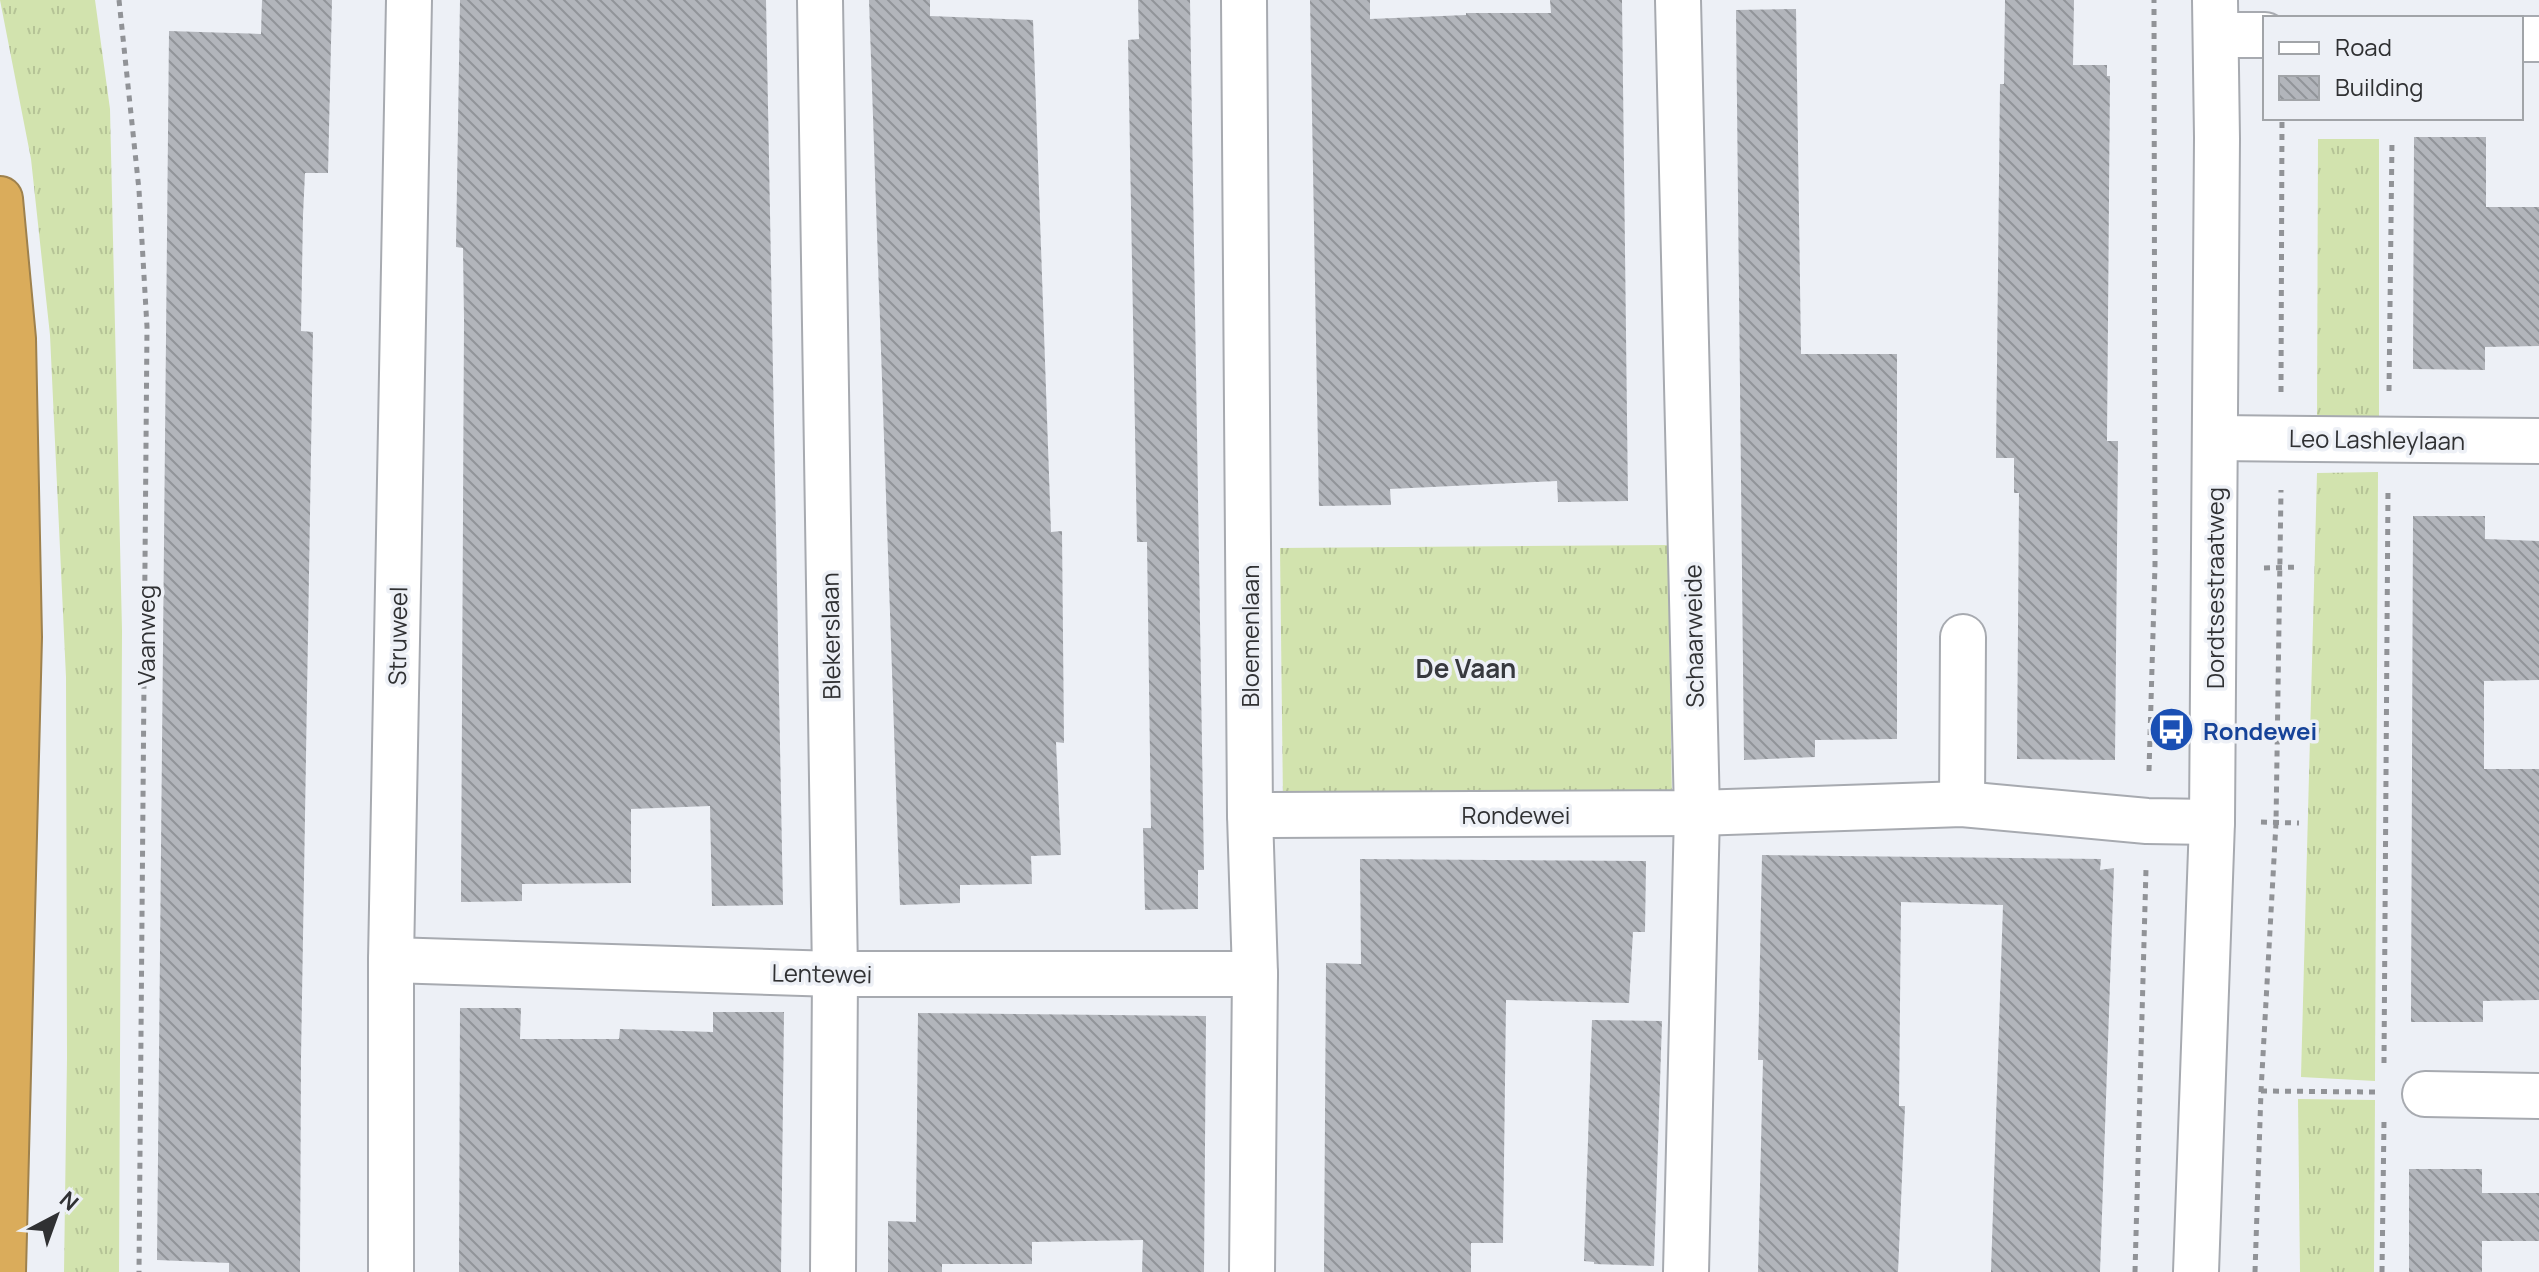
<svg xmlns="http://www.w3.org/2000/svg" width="2539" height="1272" font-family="Manrope,sans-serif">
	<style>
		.grass { fill: url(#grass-tufts) }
		.building { fill: url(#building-back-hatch) }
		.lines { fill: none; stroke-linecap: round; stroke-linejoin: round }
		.minor-casing { stroke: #a7aab0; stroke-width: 48 }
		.highway-casing { stroke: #9e814d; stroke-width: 48 }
		.path { stroke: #919397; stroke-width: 5; stroke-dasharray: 6 6; stroke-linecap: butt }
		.minor { stroke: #fff; stroke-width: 44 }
		.highway { stroke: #daac5b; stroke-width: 44 }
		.labels { text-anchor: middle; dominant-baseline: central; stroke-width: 7; stroke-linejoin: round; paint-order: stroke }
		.street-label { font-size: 24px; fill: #303133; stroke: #edf0f6 }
		.transit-label { font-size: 24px; font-weight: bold; fill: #164399; stroke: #edf0f6; text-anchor: start }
		.neighbourhood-label { font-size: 26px; font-weight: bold; fill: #37393e; stroke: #edf0f6 }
	</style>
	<defs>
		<pattern id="grass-tufts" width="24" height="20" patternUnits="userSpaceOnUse" patternTransform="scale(2)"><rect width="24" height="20" fill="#d2e3ae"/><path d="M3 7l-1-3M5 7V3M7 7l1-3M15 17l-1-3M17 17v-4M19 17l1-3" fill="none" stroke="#b5c396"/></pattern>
		<pattern id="building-back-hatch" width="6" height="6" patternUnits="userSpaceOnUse" patternTransform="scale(2)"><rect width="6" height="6" fill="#b2b5bb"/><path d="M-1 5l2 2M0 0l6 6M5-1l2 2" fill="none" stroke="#919499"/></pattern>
	</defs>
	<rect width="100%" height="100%" fill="#edf0f6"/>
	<g class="grass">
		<path d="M 0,0 L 95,0 L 110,109 L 122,631 L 119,1272 L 64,1272 L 67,1058 L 66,677 L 50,335 L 31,159 Z"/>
		<path d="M 2318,139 L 2379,139 L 2379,418 L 2317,418 Z"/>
		<path d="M 2378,472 L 2375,1081 L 2301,1077 L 2317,473 Z"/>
		<path d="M 1668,545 L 1672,799 L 1283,802 L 1280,548 Z"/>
		<path d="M 2298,1099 L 2375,1100 L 2374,1272 L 2300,1272 Z"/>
	</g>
	<g class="building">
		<path d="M 262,0 L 332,0 L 328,173 L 305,173 L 303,215 L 301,331 L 313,332 L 301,1058 L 300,1272 L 229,1272 L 229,1263 L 157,1260 L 169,31 L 261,34 Z"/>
		<path d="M 460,0 L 766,0 L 783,905 L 712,906 L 710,806 L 631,809 L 631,883 L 522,884 L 522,901 L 461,902 L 464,319 L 463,248 L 456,247 Z"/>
		<path d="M 869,0 L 930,0 L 930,16 L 1033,20 L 1051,532 L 1062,531 L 1064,743 L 1056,742 L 1061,855 L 1031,856 L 1032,884 L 960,885 L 960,903 L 900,905 Z"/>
		<path d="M 1138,0 L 1190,0 L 1204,870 L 1198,870 L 1198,909 L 1145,910 L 1143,828 L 1151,828 L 1147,542 L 1137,542 L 1128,40 L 1139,39 Z"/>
		<path d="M 1310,0 L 1370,0 L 1370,19 L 1466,15 L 1466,13 L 1551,13 L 1550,0 L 1622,0 L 1628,501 L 1558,502 L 1557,481 L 1390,489 L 1391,505 L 1319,506 Z"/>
		<path d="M 2005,0 L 2074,0 L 2073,65 L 2107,65 L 2107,76 L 2110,76 L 2107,441 L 2118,441 L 2115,760 L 2017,759 L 2019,493 L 2014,493 L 2014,458 L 1996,458 L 2000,84 L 2004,84 Z"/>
		<path d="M 1796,9 L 1801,354 L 1897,354 L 1897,739 L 1815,740 L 1815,757 L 1744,760 L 1736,10 Z"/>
		<path d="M 2414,137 L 2486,137 L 2486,207 L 2539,207 L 2539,346 L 2485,347 L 2485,370 L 2413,369 Z"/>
		<path d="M 2413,516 L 2485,516 L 2485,539 L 2539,541 L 2539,680 L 2484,681 L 2484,769 L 2539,769 L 2539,1000 L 2483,1001 L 2483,1022 L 2411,1022 Z"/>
		<path d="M 1762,855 L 2101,859 L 2100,870 L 2114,868 L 2100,1272 L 1991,1272 L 2003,905 L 1901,902 L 1899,1106 L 1905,1106 L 1898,1272 L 1758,1272 L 1763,1060 L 1758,1060 Z"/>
		<path d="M 1360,859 L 1646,861 L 1645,932 L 1633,932 L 1629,1003 L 1506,1000 L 1503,1243 L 1471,1243 L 1471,1272 L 1324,1272 L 1326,963 L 1361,964 Z"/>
		<path d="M 460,1008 L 521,1008 L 520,1039 L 619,1039 L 620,1029 L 713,1032 L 713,1012 L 784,1012 L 781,1272 L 459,1272 Z"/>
		<path d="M 918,1013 L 1206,1016 L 1204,1272 L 1142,1272 L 1143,1240 L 1032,1242 L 1032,1264 L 942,1264 L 942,1272 L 888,1272 L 888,1221 L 916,1222 Z"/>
		<path d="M 1592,1020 L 1662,1021 L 1654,1266 L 1594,1264 L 1594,1262 L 1584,1261 Z"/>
		<path d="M 2409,1169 L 2482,1169 L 2482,1193 L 2539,1193 L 2539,1241 L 2482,1241 L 2482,1272 L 2409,1272 Z"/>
	</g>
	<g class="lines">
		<defs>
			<g id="minor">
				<path d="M 820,0 L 835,974 L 833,1272"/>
				<path d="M 1244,0 L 1250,815 L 1255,974 L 1252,1272"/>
				<path d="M 1678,0 L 1697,813 L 1686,1272"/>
				<path d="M 2216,35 L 2265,35"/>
				<path d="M 2521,39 L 2539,39"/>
				<path d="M 2215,438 L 2539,441"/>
				<path d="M 1962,804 L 1963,637"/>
				<path d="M 1250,815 L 1697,813 L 1962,804 L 2147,821 L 2212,822"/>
				<path d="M 391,960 L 835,974 L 1255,974"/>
				<path d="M 2425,1094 L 2539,1096"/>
				<path d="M 391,1272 L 391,960 L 409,0"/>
				<path d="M 2196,1272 L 2212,822 L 2217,138 L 2215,0"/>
			</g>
			<path id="highway" d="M 0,199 L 13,339 L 19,637 L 3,1272"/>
		</defs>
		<use href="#minor" class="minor-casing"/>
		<use href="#highway" class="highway-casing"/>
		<g class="path">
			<path d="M 119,0 L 139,190 L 147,327 L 139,1272"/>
			<path d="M 2389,391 L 2392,140"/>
			<path d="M 2281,392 L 2282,118"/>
			<path d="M 2264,568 L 2300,567"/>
			<path d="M 2149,771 L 2155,565 L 2154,0"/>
			<path d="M 2261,822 L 2299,823"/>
			<path d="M 2384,1063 L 2388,489"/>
			<path d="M 2261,1091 L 2376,1092"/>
			<path d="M 2135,1272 L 2146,869"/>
			<path d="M 2255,1272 L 2261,1091 L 2276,823 L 2281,490"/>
			<path d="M 2382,1272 L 2384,1121"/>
		</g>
		<use href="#minor" class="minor"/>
		<use href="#highway" class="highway"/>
	</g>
	<defs>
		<symbol id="bus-disc" viewBox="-11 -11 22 22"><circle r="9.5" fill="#1a4fb4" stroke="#edf0f6"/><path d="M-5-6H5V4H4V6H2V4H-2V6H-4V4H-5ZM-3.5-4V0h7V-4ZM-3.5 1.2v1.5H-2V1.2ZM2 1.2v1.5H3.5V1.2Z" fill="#fff"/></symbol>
	</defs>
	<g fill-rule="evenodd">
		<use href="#bus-disc" x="2146" y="704" width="51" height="51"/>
	</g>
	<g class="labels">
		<g class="street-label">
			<text transform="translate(2377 439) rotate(1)">Leo Lashleylaan</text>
			<text transform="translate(2214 588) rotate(-90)">Dordtsestraatweg</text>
			<text transform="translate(145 635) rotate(-90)">Vaanweg</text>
			<text transform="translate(397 636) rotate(-89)">Struweel</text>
			<text transform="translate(830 636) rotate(-91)">Blekerslaan</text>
			<text transform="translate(1249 636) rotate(-90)">Bloemenlaan</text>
			<text transform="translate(1693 636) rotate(-91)">Schaarweide</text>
			<text x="1516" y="814">Rondewei</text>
			<text transform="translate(822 973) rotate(1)">Lentewei</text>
		</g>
		<g class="transit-label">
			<text x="2203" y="730">Rondewei</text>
		</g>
		<g class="neighbourhood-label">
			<text x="1466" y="668">De Vaan</text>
		</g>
	</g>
	<rect x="2263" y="16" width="260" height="104" fill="#edf0f6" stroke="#a1a4a8" stroke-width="2"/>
	<rect x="2279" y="42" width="40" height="12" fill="#ffffff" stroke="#a1a4a8" stroke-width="2"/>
	<text x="2335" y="56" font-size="24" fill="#303133">Road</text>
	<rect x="2279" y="76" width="40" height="24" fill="url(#building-back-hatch)" stroke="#a1a4a8" stroke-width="2"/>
	<text x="2335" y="96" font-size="24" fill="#303133">Building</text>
	<g transform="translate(56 1216) rotate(41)" stroke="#edf0f6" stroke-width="6" paint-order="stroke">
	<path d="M0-6L14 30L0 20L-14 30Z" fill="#303133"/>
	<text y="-12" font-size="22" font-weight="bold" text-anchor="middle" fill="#303133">N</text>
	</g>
</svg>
